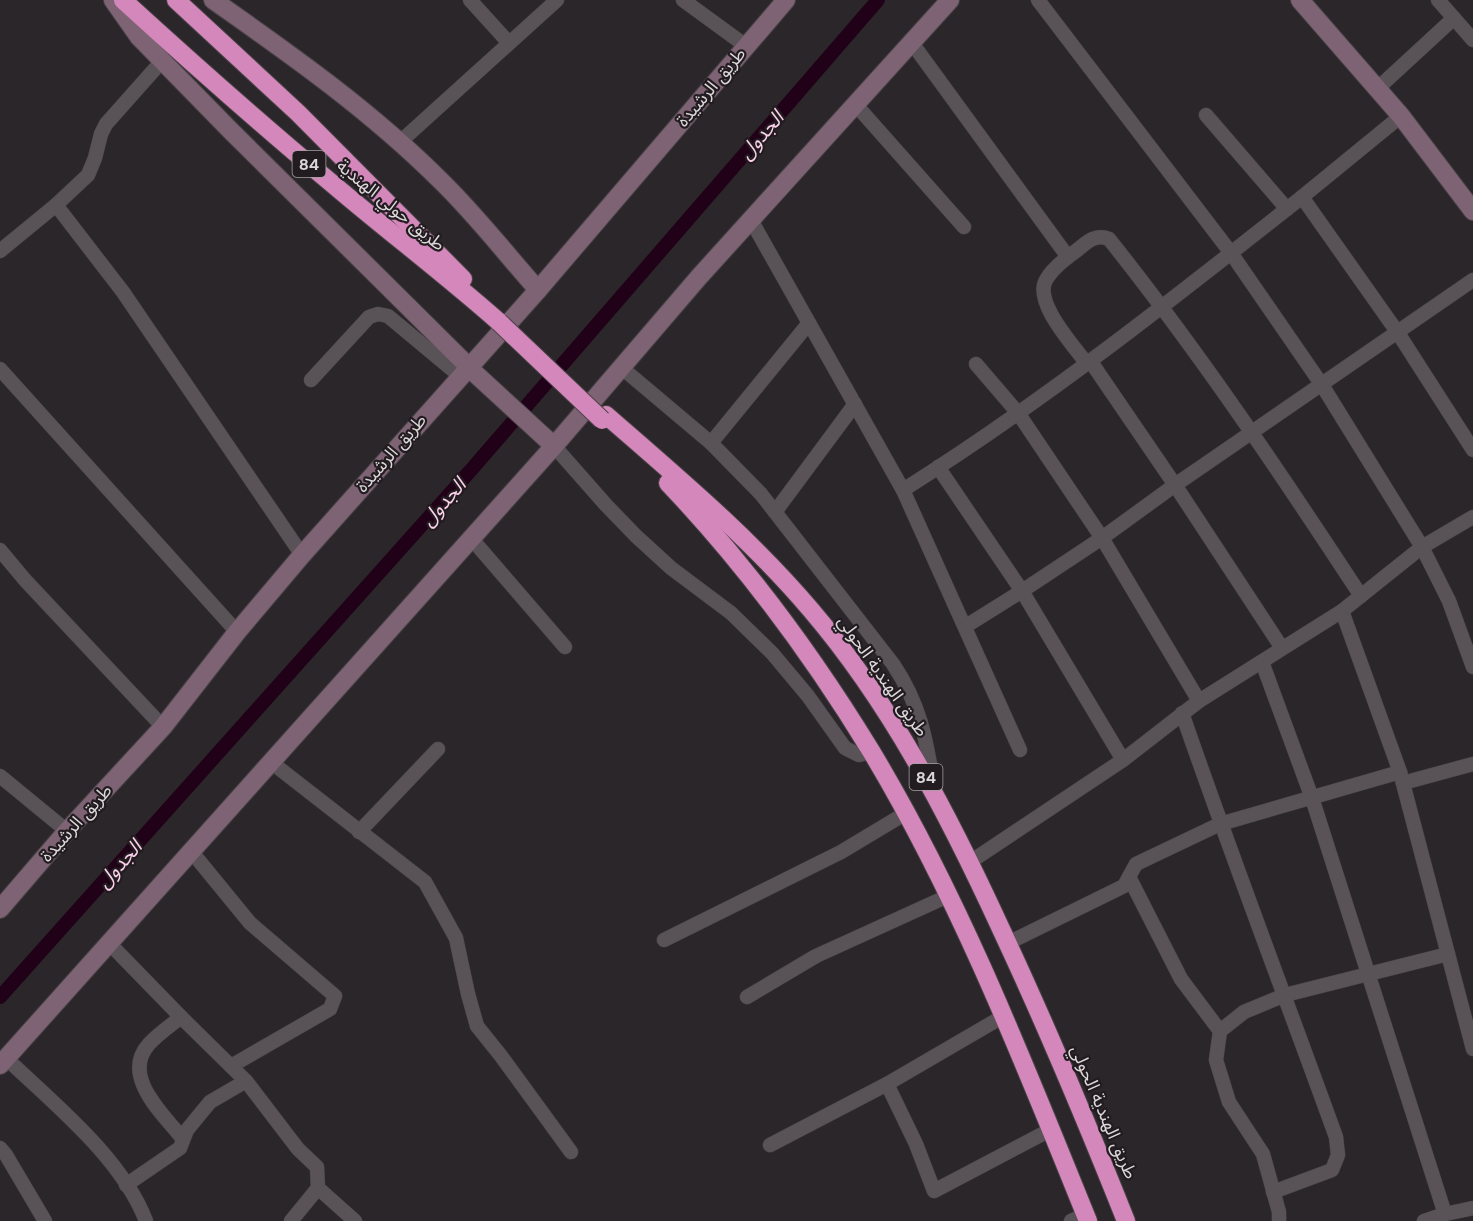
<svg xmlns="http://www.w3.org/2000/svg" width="1473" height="1221" font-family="'DM Sans','Noto Sans Arabic',sans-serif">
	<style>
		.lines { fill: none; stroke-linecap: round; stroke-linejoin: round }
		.canal { stroke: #210118; stroke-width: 14 }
		.street-casing { stroke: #484346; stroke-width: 15 }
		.secondary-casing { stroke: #484346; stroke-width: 20 }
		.highway-casing { stroke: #484346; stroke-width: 20 }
		.street { stroke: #595357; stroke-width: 14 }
		.secondary { stroke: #7e6375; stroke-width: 18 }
		.highway { stroke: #d487ba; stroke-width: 18 }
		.highway-bridge-casing { stroke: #484346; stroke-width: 20; stroke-linecap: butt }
		.highway-bridge { stroke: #d487ba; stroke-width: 18 }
		.labels { text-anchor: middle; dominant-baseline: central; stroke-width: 4.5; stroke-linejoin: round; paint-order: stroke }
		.shield { fill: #221c20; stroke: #a4a0a2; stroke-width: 1.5 }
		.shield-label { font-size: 16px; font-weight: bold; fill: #dcd8da }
		.street-label { font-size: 18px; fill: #dcd8da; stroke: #221c20 }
		.water-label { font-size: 20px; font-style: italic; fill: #fbd1eb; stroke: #221c20 }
	</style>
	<rect width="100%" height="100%" fill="#2b2629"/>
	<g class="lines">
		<path class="canal" d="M 0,997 L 471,470 L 878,0"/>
		<defs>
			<g id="street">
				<path d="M 470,0 L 509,43"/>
				<path d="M 683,0 L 746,46"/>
				<path d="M 1038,0 L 1231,253 L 1322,385 L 1422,547 L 1449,601 L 1473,667"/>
				<path d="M 1438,0 L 1473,40"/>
				<path d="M 912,43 L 1068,257"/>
				<path d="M 1377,89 L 1454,18"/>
				<path d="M 856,105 L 964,227"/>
				<path d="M 1206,115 L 1287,209"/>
				<path d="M 400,142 L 557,0"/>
				<path d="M 1302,197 L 1401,116"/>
				<path d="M 56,205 L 123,292 L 302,555"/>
				<path d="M 751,220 L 903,490 L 1020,750"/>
				<path d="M 0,251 L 56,205 L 88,175 L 95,158 L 101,134 L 106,124 L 162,61"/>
				<path d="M 1091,362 L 1175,485 L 1282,648"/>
				<path d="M 976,364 L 1018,413 L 1102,538 L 1199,701"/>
				<path d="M 1087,364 C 1074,346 1033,302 1046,280 C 1052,269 1066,258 1076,251 C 1086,243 1095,233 1109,239 C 1200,353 1281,474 1361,596"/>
				<path d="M 622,368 L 711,443 L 761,494 L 893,664 C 921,706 926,739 934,787"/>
				<path d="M 0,369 L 237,632"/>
				<path d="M 311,380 L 369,317 L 378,314 L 388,316 L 460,376"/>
				<path d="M 711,443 L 809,323"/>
				<path d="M 554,446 L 606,505 L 636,536 L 671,568 L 731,613 L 772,653 L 808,696 L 845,748 L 859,755 L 871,752"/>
				<path d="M 938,467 L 1022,591 L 1123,760"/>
				<path d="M 903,490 C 1043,402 1173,299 1302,197 L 1398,333 L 1473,450"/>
				<path d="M 775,512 L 855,404"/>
				<path d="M 471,538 L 565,647"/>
				<path d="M 0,550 L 25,580 L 163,727"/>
				<path d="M 1342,611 L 1400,772 L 1473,1049"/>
				<path d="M 966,626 L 1022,591 L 1102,538 L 1175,485 L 1473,280"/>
				<path d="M 1262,662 L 1312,798 L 1445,1214"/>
				<path d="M 1182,713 C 1231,855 1285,996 1336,1137 L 1338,1155 L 1332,1170 L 1273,1192"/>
				<path d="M 271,762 L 425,882 L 456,938 L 468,994 L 477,1026 L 501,1056 L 571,1152"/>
				<path d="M 0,776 L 67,831"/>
				<path d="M 1403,783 L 1473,764"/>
				<path d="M 359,832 L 438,749"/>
				<path d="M 191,851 L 250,923 L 335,996 L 330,1009 L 231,1066"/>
				<path d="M 970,862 L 1123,760 L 1199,701 L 1342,611 L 1422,547 L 1473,517"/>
				<path d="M 1129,877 L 1181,979 L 1220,1031"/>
				<path d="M 664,940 L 841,852 L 906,813"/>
				<path d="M 109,943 L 181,1017 L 246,1081 L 298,1149 L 317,1167 L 318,1188 L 355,1221"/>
				<path d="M 1008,943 L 1124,886 L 1136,864 L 1220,824 L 1400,772"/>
				<path d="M 747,997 L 816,956 L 948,896"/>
				<path d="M 181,1017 C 170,1026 158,1034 149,1044 C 120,1076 164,1115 183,1139"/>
				<path d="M 6,1058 C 54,1104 122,1158 146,1221"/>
				<path d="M 887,1084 L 916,1144 L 934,1191 L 1050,1130"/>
				<path d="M 770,1145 L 887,1084 L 1002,1017"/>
				<path d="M 0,1148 L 6,1155 L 45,1221"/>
				<path d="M 126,1185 L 180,1148 L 187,1130 L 210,1102 L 246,1081"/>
				<path d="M 291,1221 L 318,1188"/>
				<path d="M 1071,1221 L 1085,1215"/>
				<path d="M 1279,1221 L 1279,1212 L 1263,1154 L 1229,1102 L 1216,1060 L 1220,1031 L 1244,1012 L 1285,995 L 1448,954"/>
				<path d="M 1424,1221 L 1445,1214 L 1473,1208"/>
			</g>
			<g id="secondary">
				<path d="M 113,0 L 139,37 L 231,131 L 468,366"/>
				<path d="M 213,0 C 293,56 372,112 441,181 C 476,215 506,254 538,290"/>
				<path d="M 1300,0 L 1401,116 L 1473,211"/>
				<path d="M 468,367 L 554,446"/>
				<path d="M 0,909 L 67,831 L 163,727 L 237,632 L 302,555 L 538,290 L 786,0"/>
				<path d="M 0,1065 L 554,446 L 699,277 L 950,0"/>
			</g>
			<g id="highway">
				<path d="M 123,0 C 193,64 263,126 335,186 C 389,232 446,275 499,322"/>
				<path d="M 176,0 L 298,113 L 463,279"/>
				<path d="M 606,415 C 677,477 750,538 811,610 C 892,705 949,816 1001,929 C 1046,1025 1087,1123 1126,1221"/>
				<path d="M 668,483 C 745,564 813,656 871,751 C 959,897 1024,1063 1088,1221"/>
			</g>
		</defs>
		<use href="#street" class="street-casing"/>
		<use href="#secondary" class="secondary-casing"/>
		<use href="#highway" class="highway-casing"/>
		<use href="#street" class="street"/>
		<use href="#secondary" class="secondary"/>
		<use href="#highway" class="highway"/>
		<defs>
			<path id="highway-bridge" d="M 499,322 L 602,420"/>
		</defs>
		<use href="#highway-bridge" class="highway-bridge-casing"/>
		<use href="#highway-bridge" class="highway-bridge"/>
	</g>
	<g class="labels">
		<g class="shield">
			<rect x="292.5" y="151" width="33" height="26" rx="4.5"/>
			<rect x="909.5" y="764" width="33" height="26" rx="4.5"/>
		</g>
		<g class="shield-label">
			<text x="309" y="164">84</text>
			<text x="926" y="777">84</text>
		</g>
		<g class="street-label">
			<text transform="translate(711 87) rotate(-50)">طريق الرشيدة</text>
			<text transform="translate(391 205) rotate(39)">طريق حولي الهندية</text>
			<text transform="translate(391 453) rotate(-49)">طريق الرشيدة</text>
			<text transform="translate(883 676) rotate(55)">طريق الهندية الحولي</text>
			<text transform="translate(76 823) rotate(-48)">طريق الرشيدة</text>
			<text transform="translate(1104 1112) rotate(67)">طريق الهندية الحولي</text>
		</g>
		<g class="water-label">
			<text transform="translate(761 135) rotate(-49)">الجدول</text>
			<text transform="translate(443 502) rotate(-48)">الجدول</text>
			<text transform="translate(119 864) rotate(-48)">الجدول</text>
		</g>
	</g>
</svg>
